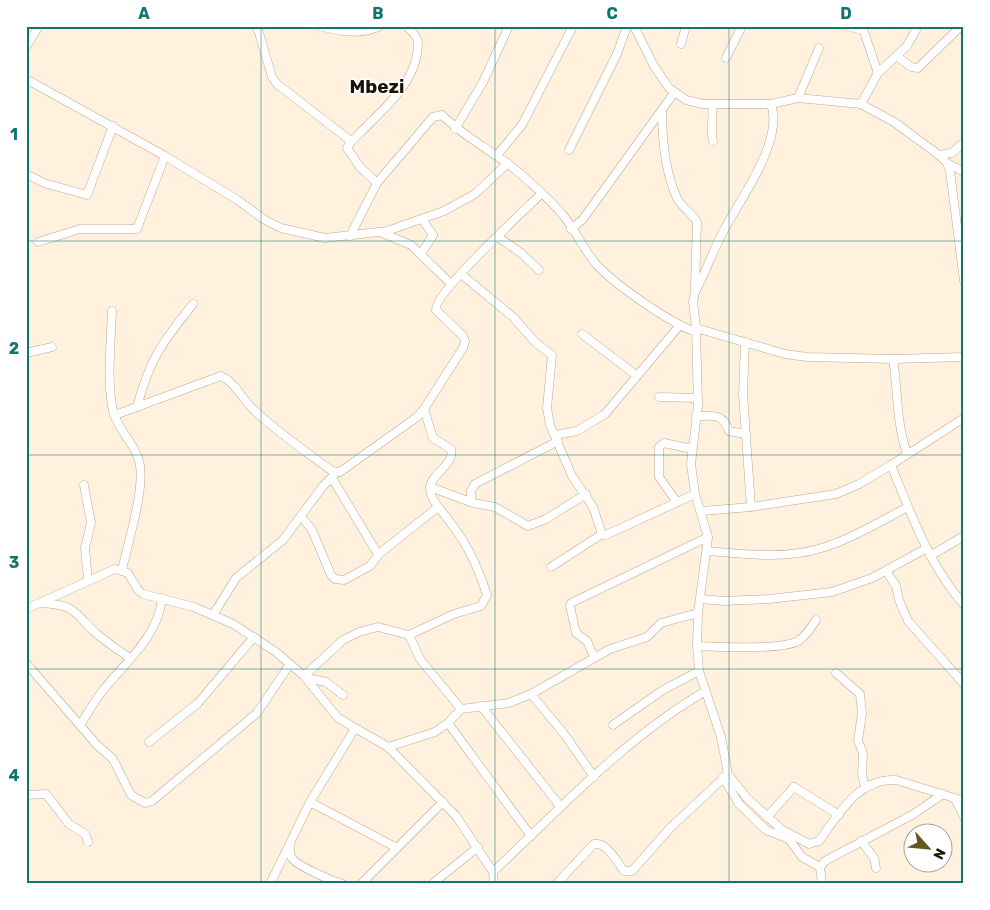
<svg xmlns="http://www.w3.org/2000/svg" width="990" height="910" font-family="Rubik,sans-serif">
	<style>
		.lines { fill: none; stroke-linecap: round; stroke-linejoin: round }
		.street-casing { stroke: #bea88a; stroke-width: 9 }
		.street { stroke: #fff; stroke-width: 8 }
		.grid { fill: none; stroke: #0f766e; stroke-width: 1; stroke-opacity: 0.55 }
		.labels { text-anchor: middle; dominant-baseline: central; stroke-width: 4; stroke-linejoin: round; paint-order: stroke }
		.district-label { font-size: 19px; font-weight: bold; fill: #1b1308; stroke: #fff }
		.neatline { fill: none; stroke: #0f766e; stroke-width: 2 }
		.grid-label { font-size: 16px; text-anchor: middle; font-weight: bold; fill: #0f766e }
	</style>
	<rect width="100%" height="100%" fill="#fff1de"/>
	<g class="lines">
		<defs>
			<g id="street">
				<path d="M 257,26 L 272,77 L 277,84 L 351,141"/>
				<path d="M 319,26 C 339,31 361,36 380,26"/>
				<path d="M 634,26 L 654,66 L 669,88 L 686,100 L 703,104 L 771,104 L 798,98 L 861,104 L 894,122 L 939,155 L 947,163 L 950,171 L 964,281"/>
				<path d="M 847,26 L 863,30"/>
				<path d="M 862,26 L 878,73"/>
				<path d="M 681,44 L 686,26"/>
				<path d="M 26,47 L 39,26"/>
				<path d="M 898,57 L 911,67 L 918,68 L 961,26"/>
				<path d="M 726,58 L 742,26"/>
				<path d="M 26,79 L 165,156 L 236,199 L 265,220 L 281,228 L 325,238 L 387,231 L 444,211 L 475,194 L 508,163"/>
				<path d="M 798,98 L 819,48"/>
				<path d="M 712,104 C 714,117 710,129 713,141"/>
				<path d="M 771,104 C 784,141 741,198 724,230 C 713,250 706,272 695,292 L 693,302 L 696,328 L 698,405 L 691,464 L 695,494 L 708,537 L 698,613 L 697,646 L 699,671 L 721,737 L 728,774 L 747,798 L 781,829 L 809,844 L 819,841 C 839,814 858,778 896,780 L 964,801"/>
				<path d="M 861,104 L 878,73 L 907,46 L 918,26"/>
				<path d="M 662,110 C 662,138 665,172 677,198 C 682,208 693,214 697,222 L 695,288"/>
				<path d="M 455,129 L 483,82 L 509,26"/>
				<path d="M 569,150 L 617,54 L 627,26"/>
				<path d="M 497,155 L 522,125 L 573,26"/>
				<path d="M 939,155 L 952,153 L 964,142"/>
				<path d="M 947,163 L 964,172"/>
				<path d="M 26,174 L 44,183 L 87,195 L 113,126"/>
				<path d="M 377,183 L 360,167 L 347,148 C 351,140 359,134 365,128 C 386,107 411,85 417,55 C 419,42 419,37 408,28"/>
				<path d="M 571,229 L 583,219 L 674,93"/>
				<path d="M 380,232 L 411,245 L 450,283"/>
				<path d="M 350,236 L 377,183 L 433,117 L 442,115 C 467,140 498,153 524,177 C 536,188 551,200 562,214 C 575,229 583,249 596,264 C 615,285 670,323 696,332"/>
				<path d="M 498,237 L 521,253 L 539,270"/>
				<path d="M 38,242 L 80,229 L 137,229 L 165,156"/>
				<path d="M 421,254 L 433,235 L 422,219"/>
				<path d="M 461,274 L 513,317 L 536,343 L 552,355 L 547,408 L 550,425 L 572,476 L 593,507 L 602,534 L 606,535 L 695,494"/>
				<path d="M 112,311 C 111,341 106,387 114,414 C 120,433 137,446 140,465 C 144,493 128,542 122,570"/>
				<path d="M 696,328 L 785,354 L 807,357 L 893,359 L 964,357"/>
				<path d="M 582,334 L 636,375"/>
				<path d="M 745,342 L 743,394 L 751,507"/>
				<path d="M 26,353 L 52,347"/>
				<path d="M 893,359 C 898,390 896,423 907,453"/>
				<path d="M 659,397 L 698,398"/>
				<path d="M 137,407 C 150,358 162,343 193,304"/>
				<path d="M 115,415 L 221,376 C 235,382 242,399 253,409 C 277,432 305,451 332,471 L 340,472 L 417,417 L 424,409 L 463,348 L 465,341 L 463,336 L 436,310 C 433,294 525,210 541,194"/>
				<path d="M 696,416 C 713,416 723,413 729,431 L 745,434"/>
				<path d="M 556,435 L 577,431 L 605,414 L 680,325"/>
				<path d="M 891,465 C 911,514 929,565 964,605"/>
				<path d="M 332,478 L 376,551 L 380,553 L 438,507"/>
				<path d="M 84,485 L 91,523 L 85,548 L 88,580"/>
				<path d="M 430,487 L 473,503 L 495,507 L 528,526 L 546,519 L 586,494"/>
				<path d="M 471,502 L 471,491 L 475,484 L 558,441"/>
				<path d="M 677,502 L 659,477 L 659,447 L 664,443 L 692,449"/>
				<path d="M 702,511 L 751,507 L 836,494 L 859,484 L 891,465 L 964,418"/>
				<path d="M 301,516 L 312,530 L 331,575 L 335,579 L 344,580 L 370,566 L 380,553"/>
				<path d="M 707,551 C 741,554 786,559 818,549 C 850,540 879,522 908,507"/>
				<path d="M 930,556 L 964,536"/>
				<path d="M 551,567 L 602,534"/>
				<path d="M 886,571 L 896,586 L 899,600 L 908,621 L 964,684"/>
				<path d="M 701,599 L 724,601 L 769,599 L 832,592 L 872,578 L 927,548"/>
				<path d="M 42,603 C 78,605 74,614 98,635 C 108,643 119,651 130,658"/>
				<path d="M 26,609 L 115,569 L 128,573 L 138,590 L 143,594 L 194,607 L 233,624 L 276,652 L 304,676 L 338,718 L 388,747 L 456,816 L 493,872 L 494,884"/>
				<path d="M 213,615 L 236,578 L 283,540 L 323,486 L 336,473"/>
				<path d="M 409,635 L 420,659 L 461,709"/>
				<path d="M 697,646 C 717,647 782,650 798,641 C 806,636 811,628 816,620"/>
				<path d="M 594,657 L 587,641 L 576,633 L 570,606 L 571,603 L 708,537"/>
				<path d="M 26,663 L 97,745 L 113,759 L 131,795 L 145,803 L 152,801 L 257,713 L 290,664"/>
				<path d="M 836,673 L 860,694 L 862,713 L 858,741 L 863,753 L 862,775 L 865,786"/>
				<path d="M 304,676 L 343,640 L 359,632 L 378,627 L 409,635 L 454,614 L 481,606 L 487,595 C 476,561 465,540 443,513 C 438,507 430,497 430,489 C 430,473 455,466 451,449 L 433,438 L 424,409"/>
				<path d="M 306,678 L 326,682 L 343,695"/>
				<path d="M 531,694 L 565,735 L 594,777"/>
				<path d="M 481,706 L 560,806"/>
				<path d="M 448,723 L 531,836"/>
				<path d="M 80,725 C 88,713 95,700 104,689 C 126,662 159,635 162,598"/>
				<path d="M 613,725 L 663,690 L 699,671"/>
				<path d="M 149,742 L 198,703 L 254,637"/>
				<path d="M 388,747 L 435,732 L 448,723 L 461,709 L 509,703 L 531,694 L 610,649 L 647,637 L 661,623 L 698,613"/>
				<path d="M 723,777 L 739,804 L 766,830 L 789,839 L 802,857 L 820,867"/>
				<path d="M 26,795 L 46,794 L 69,824 L 85,834 L 88,842"/>
				<path d="M 955,799 L 964,817"/>
				<path d="M 310,802 L 397,848"/>
				<path d="M 767,817 L 794,787 L 839,815"/>
				<path d="M 861,841 L 874,858 L 876,868"/>
				<path d="M 290,846 C 290,850 289,854 292,858 C 297,866 332,881 343,884"/>
				<path d="M 493,872 C 560,809 624,739 704,692"/>
				<path d="M 270,884 L 310,802 L 354,730"/>
				<path d="M 361,884 L 443,802"/>
				<path d="M 432,884 L 478,847"/>
				<path d="M 556,884 L 594,844 C 607,842 617,862 624,871 L 632,871 L 671,827 L 728,774"/>
				<path d="M 822,884 L 820,867 L 825,861 L 912,815 L 943,794"/>
			</g>
		</defs>
		<use href="#street" class="street-casing"/>
		<use href="#street" class="street"/>
	</g>
	<path class="grid" d="M 261,26 L 261,884M 495,26 L 495,884M 729,26 L 729,884M 26,241 L 964,241M 26,455 L 964,455M 26,669 L 964,669"/>
	<g class="labels">
		<g class="district-label">
			<text x="377" y="86">Mbezi</text>
		</g>
	</g>
	<rect width="990" height="910" fill="none" stroke="#ffffff" stroke-width="55"/>
	<g transform="translate(928 848) rotate(117)"><circle r="24" fill="#ffffff" stroke="#a4a19c"/>
	<path d="M0-4L9 19L0 12L-9 19Z" fill="#625622"/>
	<text y="-8" font-size="14" font-weight="bold" text-anchor="middle" fill="#1b1308">N</text>
	</g>
	<rect x="28" y="28" width="934" height="854" class="neatline"/>
	<g class="grid-label">
		<text x="144" y="19">A</text>
		<text x="378" y="19">B</text>
		<text x="612" y="19">C</text>
		<text x="846" y="19">D</text>
		<text x="14" y="140">1</text>
		<text x="14" y="354">2</text>
		<text x="14" y="568">3</text>
		<text x="14" y="781">4</text>
	</g>
</svg>
